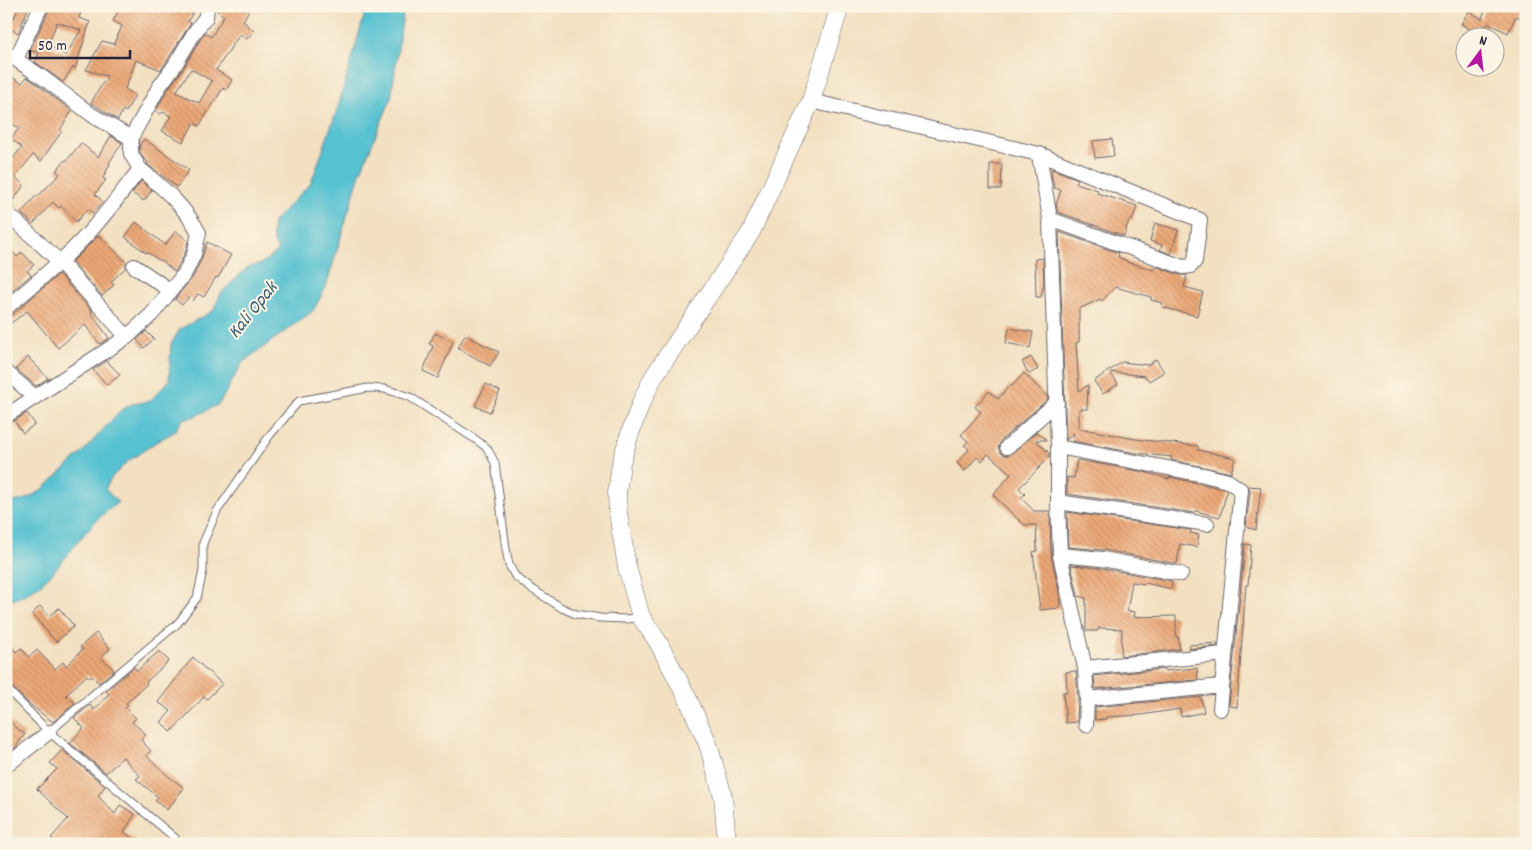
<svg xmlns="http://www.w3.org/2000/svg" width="1532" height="850" font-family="Dekko,sans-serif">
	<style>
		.water { fill: #56c1d1; stroke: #3c7286 }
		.building { fill: url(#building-back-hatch); fill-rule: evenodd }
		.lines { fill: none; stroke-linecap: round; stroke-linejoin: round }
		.service-casing { stroke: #6b646a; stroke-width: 9 }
		.minor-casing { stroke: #6b646a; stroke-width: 16 }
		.tertiary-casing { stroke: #6b646a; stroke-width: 19 }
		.service { stroke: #fff; stroke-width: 7 }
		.minor { stroke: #fff; stroke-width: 14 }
		.tertiary { stroke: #fff; stroke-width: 18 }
		.labels { text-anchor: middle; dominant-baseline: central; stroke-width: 4; stroke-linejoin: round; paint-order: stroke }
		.water-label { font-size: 19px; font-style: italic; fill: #345a70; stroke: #fcf5e5 }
	</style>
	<defs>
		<pattern id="building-back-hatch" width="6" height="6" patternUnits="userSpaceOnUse" patternTransform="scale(1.25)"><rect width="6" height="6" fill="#eba776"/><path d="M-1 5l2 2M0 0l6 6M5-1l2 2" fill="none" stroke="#c98f67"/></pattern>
	</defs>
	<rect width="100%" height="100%" fill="#fcf5e5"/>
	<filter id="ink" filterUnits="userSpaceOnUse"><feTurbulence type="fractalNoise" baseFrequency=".02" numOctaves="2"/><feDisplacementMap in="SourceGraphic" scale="10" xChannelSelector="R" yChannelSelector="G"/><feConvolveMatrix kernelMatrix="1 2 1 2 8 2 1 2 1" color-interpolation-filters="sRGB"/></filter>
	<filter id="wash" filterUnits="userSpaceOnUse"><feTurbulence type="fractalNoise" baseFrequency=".0096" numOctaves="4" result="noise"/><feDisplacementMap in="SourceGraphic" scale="20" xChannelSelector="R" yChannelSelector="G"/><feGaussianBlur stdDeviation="1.12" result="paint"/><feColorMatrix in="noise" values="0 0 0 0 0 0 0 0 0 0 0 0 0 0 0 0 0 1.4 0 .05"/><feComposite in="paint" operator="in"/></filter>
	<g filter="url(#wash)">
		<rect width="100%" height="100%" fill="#f2e0c1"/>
		<path class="water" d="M 367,6 L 404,6 L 391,99 L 360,173 L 326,287 L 313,311 L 243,362 L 219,404 L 194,417 L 183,419 L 174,432 L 156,442 L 127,462 L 112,477 L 105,489 L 118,502 C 112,507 106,512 100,517 C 68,547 52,590 6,602 L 6,503 L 24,500 L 42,490 L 81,454 L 120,411 L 132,404 L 150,401 L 169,381 L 171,344 L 180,329 L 213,311 L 221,293 L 248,267 L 261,264 L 278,251 L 272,236 L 273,222 L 311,183 L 337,110 Z"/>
		<g id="blocks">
			<g class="building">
				<path d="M 19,6 L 29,6 L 18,33 L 6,27 L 6,14 L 14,18 Z"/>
				<path d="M 51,6 L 83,6 L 79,18 L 90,22 L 75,69 L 73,67 L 63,82 L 35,62 L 39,53 L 30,50 ZM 57,22 L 81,30 L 66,55 L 48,45 Z"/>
				<path d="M 121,6 L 196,6 L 188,21 L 191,23 L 161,70 L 136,60 L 125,89 L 135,95 L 126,112 L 123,110 L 118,120 L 91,103 L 107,76 L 86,70 L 102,41 L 114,44 L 122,26 L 113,21 Z"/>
				<path d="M 216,6 L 251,6 L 243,21 L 254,31 L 247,39 L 240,34 L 216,70 L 232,80 L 226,90 L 223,88 L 199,126 L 194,123 L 183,142 L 162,131 L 171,116 L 163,112 L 161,114 L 156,111 L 166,92 L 183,69 L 201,38 L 205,33 L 211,37 L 224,16 L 215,9 ZM 191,69 L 212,81 L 199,103 L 176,92 Z"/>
				<path d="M 1486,6 L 1526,6 L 1526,20 L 1516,16 L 1508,33 L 1488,23 L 1481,36 L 1461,24 L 1469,11 L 1482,19 Z"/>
				<path d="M 6,74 L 22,83 L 27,77 L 72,111 L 60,130 L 62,131 L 41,161 L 33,155 L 15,177 L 24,185 L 10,205 L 6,203 L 6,167 L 22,147 L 11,139 L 19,128 L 6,120 L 6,109 L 15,95 L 6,90 Z"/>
				<path d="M 111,136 L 122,143 L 109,163 L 110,164 L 103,178 L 106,180 L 95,194 L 103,202 L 93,213 L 88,209 L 76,222 L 61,206 L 59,208 L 53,202 L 33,224 L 21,213 L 36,196 L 37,197 L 60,174 L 56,171 L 65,160 L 66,161 L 81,143 L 98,157 Z"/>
				<path d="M 144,139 L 189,170 L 177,187 L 147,164 L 148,162 L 144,159 L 140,152 L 140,144 Z"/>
				<path d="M 1112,139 L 1114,156 L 1095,158 L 1093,141 Z"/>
				<path d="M 990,164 L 1002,164 L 1001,189 L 990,189 Z"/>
				<path d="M 1052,169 L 1078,179 L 1076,183 L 1098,190 L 1097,193 L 1137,206 L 1132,221 L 1129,220 L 1124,236 L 1058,212 L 1056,205 L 1061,190 L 1054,188 L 1051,172 Z"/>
				<path d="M 141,181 L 152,190 L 144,201 L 132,193 Z"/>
				<path d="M 136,222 L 165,245 L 176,231 L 188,241 L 186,251 L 175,272 L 161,260 L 160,261 L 147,252 L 146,253 L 125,237 Z"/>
				<path d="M 1155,223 L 1178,230 L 1171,254 L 1160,250 L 1162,245 L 1150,241 Z"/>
				<path d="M 1059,232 L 1119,253 L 1118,257 L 1127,261 L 1127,262 L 1154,270 L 1155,266 L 1180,275 L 1187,275 L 1184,287 L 1203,292 L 1197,316 L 1162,307 L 1163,303 L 1151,300 L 1151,297 L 1115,287 L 1102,301 L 1100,299 L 1079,309 L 1079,342 L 1076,343 L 1079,391 L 1088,385 L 1087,409 L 1079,409 L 1079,428 L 1135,439 L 1198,446 L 1198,450 L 1235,458 L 1231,473 L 1171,460 L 1172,457 L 1136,453 L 1072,441 L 1074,433 L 1066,440 Z"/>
				<path d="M 99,235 L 126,262 L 126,267 L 111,282 L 114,285 L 102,296 L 72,262 Z"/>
				<path d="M 207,242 L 231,255 L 218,278 L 216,277 L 204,297 L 198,294 L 193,301 L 189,297 L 182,305 L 175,299 L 193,277 L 202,258 Z"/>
				<path d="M 6,245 L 17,257 L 22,252 L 34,265 L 27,271 L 31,275 L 6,296 Z"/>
				<path d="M 1043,258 L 1044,283 L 1041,297 L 1036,297 L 1035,259 Z"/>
				<path d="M 59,274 L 92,311 L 91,313 L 109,338 L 100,344 L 85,325 L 58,348 L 27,311 L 6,327 L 6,317 L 12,315 Z"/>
				<path d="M 1009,328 L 1033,332 L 1030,348 L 1006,343 Z"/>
				<path d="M 146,331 L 154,339 L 144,348 L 137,340 Z"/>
				<path d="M 435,333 L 453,342 L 438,378 L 423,371 L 433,346 L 429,344 Z"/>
				<path d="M 465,335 L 499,352 L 490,366 L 458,348 Z"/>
				<path d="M 28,357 L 48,378 L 36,386 L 16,369 Z"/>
				<path d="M 1031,357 L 1038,369 L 1029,374 L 1022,362 Z"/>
				<path d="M 1156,359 L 1164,372 L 1149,381 L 1145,376 L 1110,372 L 1118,384 L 1103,394 L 1094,381 L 1122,362 L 1148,365 Z"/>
				<path d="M 107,361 L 120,375 L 107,385 L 93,370 Z"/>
				<path d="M 1024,373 L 1047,396 L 1048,399 L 1001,440 L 998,448 L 1001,453 L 1005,455 L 1009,455 L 1037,432 L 1047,440 L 1036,440 L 1049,453 L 1049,458 L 1019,488 L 1025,494 L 1021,498 L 1034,511 L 1050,511 L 1051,555 L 1059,592 L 1060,608 L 1040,610 L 1033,552 L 1037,551 L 1036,525 L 1024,525 L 993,495 L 1011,474 L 988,454 L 982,461 L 977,457 L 965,471 L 957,463 L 969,449 L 964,445 L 968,441 L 961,435 L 981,412 L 975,407 L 989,391 L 998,399 L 1010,385 L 1012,386 Z"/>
				<path d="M 486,384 L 500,391 L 490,412 L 475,406 Z"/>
				<path d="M 27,413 L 35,424 L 23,433 L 14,421 Z"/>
				<path d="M 1077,460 L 1144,472 L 1169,479 L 1169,477 L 1202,484 L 1224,489 L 1227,491 L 1220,517 L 1195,511 L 1194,513 L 1067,494 L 1067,477 L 1074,478 Z"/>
				<path d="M 1248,486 L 1261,487 L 1256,530 L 1246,527 L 1250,491 Z"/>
				<path d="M 1067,512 L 1191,530 L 1190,533 L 1199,535 L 1197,547 L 1180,544 L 1177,564 L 1104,550 L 1068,547 Z"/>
				<path d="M 1245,544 L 1251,545 L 1248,585 L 1246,585 L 1237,707 L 1229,706 Z"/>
				<path d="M 1071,565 L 1101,568 L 1172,581 L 1171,589 L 1145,583 L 1145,584 L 1132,582 L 1127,611 L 1135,612 L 1134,617 L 1176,616 L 1176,637 L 1178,637 L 1180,649 L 1121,656 L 1122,629 L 1098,628 L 1098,631 L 1086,631 L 1086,598 L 1078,596 Z"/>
				<path d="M 40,606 L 49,616 L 59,608 L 74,626 L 56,642 L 32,614 Z"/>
				<path d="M 96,633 L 110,649 L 101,657 L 114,670 L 99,683 L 92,676 L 90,678 L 87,675 L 66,695 L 75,703 L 53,722 L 28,703 L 10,684 L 6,683 L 6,641 L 16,652 L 21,648 L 29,657 L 37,650 L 55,669 L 63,662 L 66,666 L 83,649 L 80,647 Z"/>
				<path d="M 1218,643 L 1217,646 L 1190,649 L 1189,645 Z"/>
				<path d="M 159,651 L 169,661 L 146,682 L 147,684 L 126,703 L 128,705 L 125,708 L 136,718 L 132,722 L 146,734 L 141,740 L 151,751 L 146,755 L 166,774 L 184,788 L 167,810 L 155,801 L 158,797 L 136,779 L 140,776 L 123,757 L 106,773 L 70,743 L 84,728 L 74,718 L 90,705 L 94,710 L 109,694 L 106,691 L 134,667 L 137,671 Z"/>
				<path d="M 193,657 L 207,671 L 208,671 L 222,684 L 207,699 L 204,697 L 171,732 L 161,722 L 171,711 L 158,702 Z"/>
				<path d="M 1197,668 L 1198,680 L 1095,689 L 1094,676 L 1165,669 L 1165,671 Z"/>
				<path d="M 1076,671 L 1078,699 L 1077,722 L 1066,723 L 1063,692 L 1067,692 L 1066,672 Z"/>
				<path d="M 1201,697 L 1204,712 L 1181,717 L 1180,709 L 1141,715 L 1106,717 L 1106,719 L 1095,720 L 1095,707 Z"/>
				<path d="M 6,717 L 15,727 L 25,734 L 15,748 L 6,755 Z"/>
				<path d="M 62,750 L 105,786 L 98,796 L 115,814 L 120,805 L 135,814 L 124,832 L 140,844 L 58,844 L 51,838 L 68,819 L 37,789 L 57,769 L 50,763 Z"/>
			</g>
		</g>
	</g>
	<g filter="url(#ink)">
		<use href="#blocks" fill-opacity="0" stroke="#6b646a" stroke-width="1"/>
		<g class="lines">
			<defs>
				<g id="service">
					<path d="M 6,688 L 49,732 L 175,838"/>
					<path d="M 49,732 L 178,623 L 197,598 L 203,571 L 203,543 L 217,511 L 270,435 L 299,401 L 368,388 L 385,389 L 410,397 L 475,439 L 487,448 L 495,463 L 506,549 L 509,565 L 515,576 L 529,587 L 562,608 L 576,614 L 600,618 L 626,619 L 641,617"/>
				</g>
				<g id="minor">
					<path d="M 6,53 L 42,77 L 92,115 L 131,138"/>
					<path d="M 16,59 L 41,6"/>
					<path d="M 811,101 L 1039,154 L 1200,220 L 1195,261 L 1191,266 L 1183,267 L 1050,219"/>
					<path d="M 1039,154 L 1050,219 L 1058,447 L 1058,502 L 1060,555 L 1085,668 L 1087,699 L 1086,725"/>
					<path d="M 6,212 L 60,262 L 127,337"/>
					<path d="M 134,266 L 171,291"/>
					<path d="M 6,308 C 32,286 58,265 81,241 C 103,219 121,193 140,169 L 131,154 L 131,138 L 159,87 L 175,65 L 194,33 L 206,17 L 207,6"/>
					<path d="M 6,372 L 35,397"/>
					<path d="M 6,416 L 127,337 L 152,314 L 185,273 L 194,254 L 199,233 C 185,206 163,188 140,169"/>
					<path d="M 1007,447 L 1057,402"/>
					<path d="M 1058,447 L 1204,475 L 1228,481 L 1241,490 L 1220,709"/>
					<path d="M 1058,502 L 1207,524"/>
					<path d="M 1060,555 L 1102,559 L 1181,574"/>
					<path d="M 1085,668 L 1225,654"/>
					<path d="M 1087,699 L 1222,686"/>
					<path d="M 6,766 L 49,732"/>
				</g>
				<path id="tertiary" d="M 727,844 L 723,796 L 708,744 L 687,697 L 658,642 L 641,617 L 627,567 L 618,513 L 617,493 L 619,479 L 621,463 L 629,436 L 641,403 L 654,376 L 751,232 L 811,101 L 840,6"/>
			</defs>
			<use href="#service" class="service-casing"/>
			<use href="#minor" class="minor-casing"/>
			<use href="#tertiary" class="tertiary-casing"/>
			<use href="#service" class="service"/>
			<use href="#minor" class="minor"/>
			<use href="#tertiary" class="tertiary"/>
		</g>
	</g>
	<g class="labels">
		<g class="water-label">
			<text transform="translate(254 311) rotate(-51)">Kali Opak</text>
		</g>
	</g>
	<rect width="1532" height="850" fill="none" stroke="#fcf5e5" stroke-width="25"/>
	<g transform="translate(1480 52) rotate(15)"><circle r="24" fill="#fcf5e5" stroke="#a5a1a1"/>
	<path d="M0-4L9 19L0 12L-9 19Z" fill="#b5179e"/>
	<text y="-8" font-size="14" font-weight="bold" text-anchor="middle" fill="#22223b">N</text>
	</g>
	<path d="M30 50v8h100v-8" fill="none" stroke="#22223b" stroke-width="2.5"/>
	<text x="38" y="50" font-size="15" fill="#22223b" stroke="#fcf5e5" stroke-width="4" paint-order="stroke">50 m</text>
</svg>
